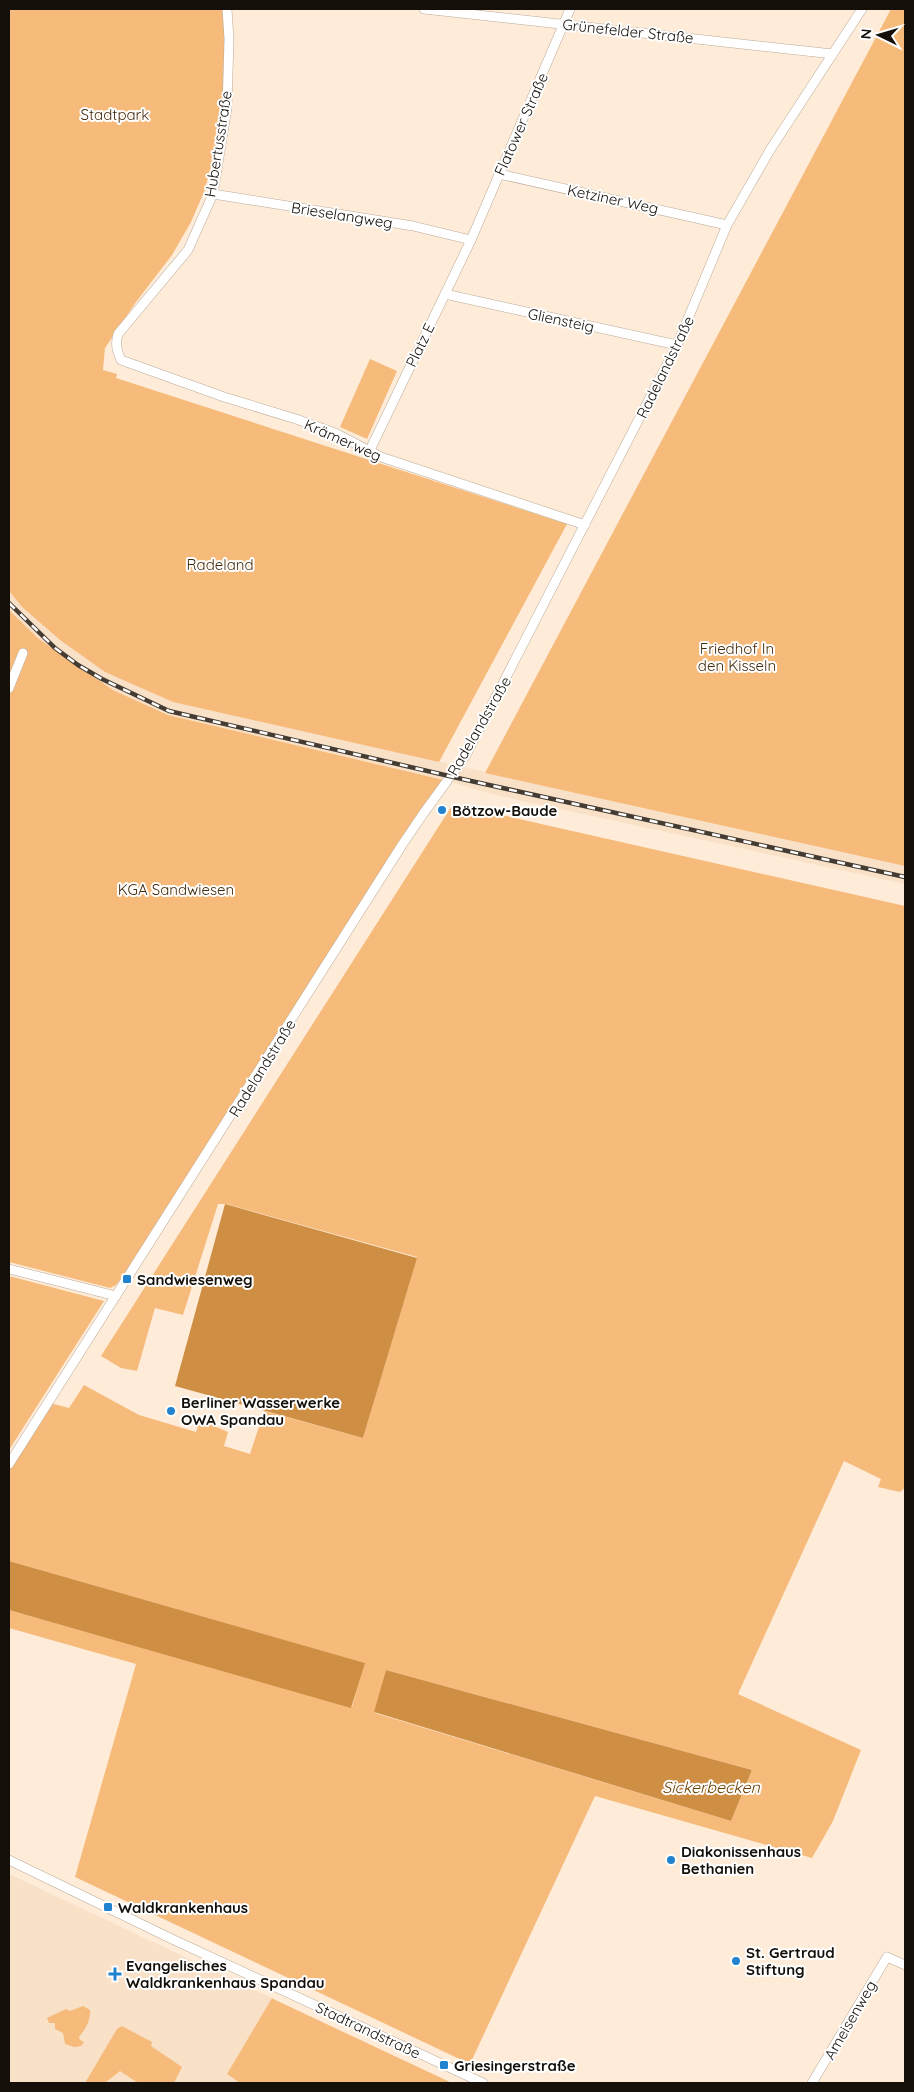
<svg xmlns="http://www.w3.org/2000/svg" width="914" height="2092" font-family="Quicksand,sans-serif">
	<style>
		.built { fill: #f9e1c8 }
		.green { fill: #f6bb7b; fill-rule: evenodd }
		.water { fill: #ce8f45 }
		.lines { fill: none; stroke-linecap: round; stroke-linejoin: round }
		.minor-casing { stroke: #bbaa98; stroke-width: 10 }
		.minor { stroke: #fff; stroke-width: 9 }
		.rail-casing { stroke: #443c33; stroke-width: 4.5 }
		.rail { stroke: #fff; stroke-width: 2.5; stroke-dasharray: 8; stroke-linecap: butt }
		.poi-dot { fill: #2182ce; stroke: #fff; stroke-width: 2 }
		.labels { text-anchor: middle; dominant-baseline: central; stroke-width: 4; stroke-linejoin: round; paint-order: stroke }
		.street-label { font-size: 15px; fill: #150f09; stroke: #fff }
		.park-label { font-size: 15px; fill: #442a0a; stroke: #fff }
		.poi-label { font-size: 15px; font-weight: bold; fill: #150f09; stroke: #fff; text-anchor: start }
		.water-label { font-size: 16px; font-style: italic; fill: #693f02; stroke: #fff }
	</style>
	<rect width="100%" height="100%" fill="#feecd9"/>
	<g class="built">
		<path d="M 9,591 L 22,607 L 60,640 L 173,702 L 905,866 L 905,884 L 491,794 L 448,781 L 168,715 L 113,690 L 39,639 L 9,610 Z"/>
		<path d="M 9,1874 L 452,2083 L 9,2083 Z"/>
	</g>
	<g class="green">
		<path d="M 9,9 L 223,9 L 223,25 L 226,34 L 225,90 L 217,146 L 204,192 L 191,222 L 172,255 L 136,302 L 105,348 L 103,370 L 117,374 L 116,378 L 567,524 L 439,762 L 173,702 L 105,672 L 60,640 L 22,607 L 9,591 Z"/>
		<path d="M 891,9 L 905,9 L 905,866 L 485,773 Z"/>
		<path d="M 370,359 L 397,371 L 367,439 L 340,427 Z"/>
		<path d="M 9,610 L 39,639 L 113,690 L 168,715 L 448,781 L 174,1206 L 116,1285 L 110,1288 L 9,1262 Z"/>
		<path d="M 453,804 L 905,906 L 905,1488 L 900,1492 L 878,1487 L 881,1479 L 844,1461 L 738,1694 L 861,1750 L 833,1821 L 812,1858 L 595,1796 L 470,2064 L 75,1877 L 136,1664 L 9,1628 L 9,1610 L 352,1707 L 364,1663 L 9,1561 L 9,1471 L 14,1458 L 50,1403 L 69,1408 L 84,1385 L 139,1415 L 196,1432 L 200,1420 L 228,1432 L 224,1446 L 250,1454 L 264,1411 L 363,1438 L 417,1257 L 226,1204 L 218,1204 L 183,1315 L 155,1308 L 137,1371 L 121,1368 L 101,1356 ZM 386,1670 L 752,1770 L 731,1821 L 375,1713 Z"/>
		<path d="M 9,1276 L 104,1301 L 9,1450 Z"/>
		<path d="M 272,1998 L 273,1999 L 452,2083 L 240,2083 L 227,2074 Z"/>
		<path d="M 83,2006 L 90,2010 C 91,2021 85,2029 79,2037 L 80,2040 L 84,2042 L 81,2046 L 74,2047 L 65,2044 L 63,2033 L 55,2029 L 55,2023 L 49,2023 L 47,2018 L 66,2009 L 70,2011 Z"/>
		<path d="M 122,2026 L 152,2042 L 151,2046 L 182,2067 L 174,2083 L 138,2083 L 120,2071 L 105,2083 L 85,2083 L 117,2029 Z"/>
	</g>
	<g class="water">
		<path d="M 225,1204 L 417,1258 L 363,1438 L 175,1386 Z"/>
		<path d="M 9,1561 L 365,1663 L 351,1708 L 9,1610 Z"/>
		<path d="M 386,1670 L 752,1770 L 731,1821 L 374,1712 Z"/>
	</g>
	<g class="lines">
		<defs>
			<g id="minor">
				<path d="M 227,9 L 229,39 L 227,108 L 213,194 L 188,250 L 118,334 C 115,344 117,351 121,360 L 224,397 L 296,419 L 335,433 L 381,457 L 585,525"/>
				<path d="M 424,9 L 833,54"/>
				<path d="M 499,174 L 727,225"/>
				<path d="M 213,194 L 413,226 L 471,240"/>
				<path d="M 445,294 L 677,345"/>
				<path d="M 370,450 L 471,240 L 570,9"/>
				<path d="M 9,688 L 23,653"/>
				<path d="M 9,1269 L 116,1296"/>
				<path d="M 9,1464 L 402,845 L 423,814 L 466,755 L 677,345 L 727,225 L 770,150 L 862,9"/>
				<path d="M 9,1860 L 174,1940 L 483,2083"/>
				<path d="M 812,2083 L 887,1957 L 905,1965"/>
			</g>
		</defs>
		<use href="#minor" class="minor-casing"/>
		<use href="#minor" class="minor"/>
		<defs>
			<path id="rail" d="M 9,603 L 55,648 L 78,665 L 102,679 L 169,711 L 462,779 L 905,877"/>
		</defs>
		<use href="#rail" class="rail-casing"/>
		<use href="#rail" class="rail"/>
	</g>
	<g class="poi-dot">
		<circle cx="442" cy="810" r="5"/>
		<rect x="122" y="1274" width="10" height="10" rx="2.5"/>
		<circle cx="171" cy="1411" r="5"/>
		<circle cx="671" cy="1860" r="5"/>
		<rect x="103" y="1902" width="10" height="10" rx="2.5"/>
		<circle cx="736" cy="1961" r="5"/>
		<path d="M112.5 1966.5h5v5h5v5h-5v5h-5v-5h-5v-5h5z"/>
		<rect x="439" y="2060" width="10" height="10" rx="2.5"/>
	</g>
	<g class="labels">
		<g class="street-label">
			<text transform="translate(628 31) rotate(6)">Grünefelder Straße</text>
			<text transform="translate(521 124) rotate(-66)">Flatower Straße</text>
			<text transform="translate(218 144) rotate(-81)">Hubertusstraße</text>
			<text transform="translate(613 199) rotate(12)">Ketziner Weg</text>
			<text transform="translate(342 215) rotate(9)">Brieselangweg</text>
			<text transform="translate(561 320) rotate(12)">Gliensteig</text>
			<text transform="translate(420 345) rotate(-64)">Platz E</text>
			<text transform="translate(665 367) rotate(-64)">Radelandstraße</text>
			<text transform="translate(343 440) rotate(24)">Krämerweg</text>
			<text transform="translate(479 726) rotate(-60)">Radelandstraße</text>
			<text transform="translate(262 1068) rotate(-58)">Radelandstraße</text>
			<text transform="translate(850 2020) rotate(-60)">Ameisenweg</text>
			<text transform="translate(368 2030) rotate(25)">Stadtrandstraße</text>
		</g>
		<g class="park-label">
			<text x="115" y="114">Stadtpark</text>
			<text x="220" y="564">Radeland</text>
			<text x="737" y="648">Friedhof In<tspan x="737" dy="17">den Kisseln</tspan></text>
			<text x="176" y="889">KGA Sandwiesen</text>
		</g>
		<g class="poi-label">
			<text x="452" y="810">Bötzow-Baude</text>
			<text x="137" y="1279">Sandwiesenweg</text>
			<text x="181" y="1402">Berliner Wasserwerke<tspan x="181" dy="17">OWA Spandau</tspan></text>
			<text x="681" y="1851">Diakonissenhaus<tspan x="681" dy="17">Bethanien</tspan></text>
			<text x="118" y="1907">Waldkrankenhaus</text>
			<text x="746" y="1952">St. Gertraud<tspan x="746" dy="17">Stiftung</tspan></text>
			<text x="126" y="1965">Evangelisches<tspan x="126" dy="17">Waldkrankenhaus Spandau</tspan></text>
			<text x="454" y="2065">Griesingerstraße</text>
		</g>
		<g class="water-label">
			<text x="711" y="1787">Sickerbecken</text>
		</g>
	</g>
	<rect width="914" height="2092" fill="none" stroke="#150f09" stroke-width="20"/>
	<g transform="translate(879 35) rotate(275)" stroke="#ffffff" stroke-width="4" paint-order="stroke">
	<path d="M0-4L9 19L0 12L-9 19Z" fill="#150f09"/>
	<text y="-8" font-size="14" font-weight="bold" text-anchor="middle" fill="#150f09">N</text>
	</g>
</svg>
